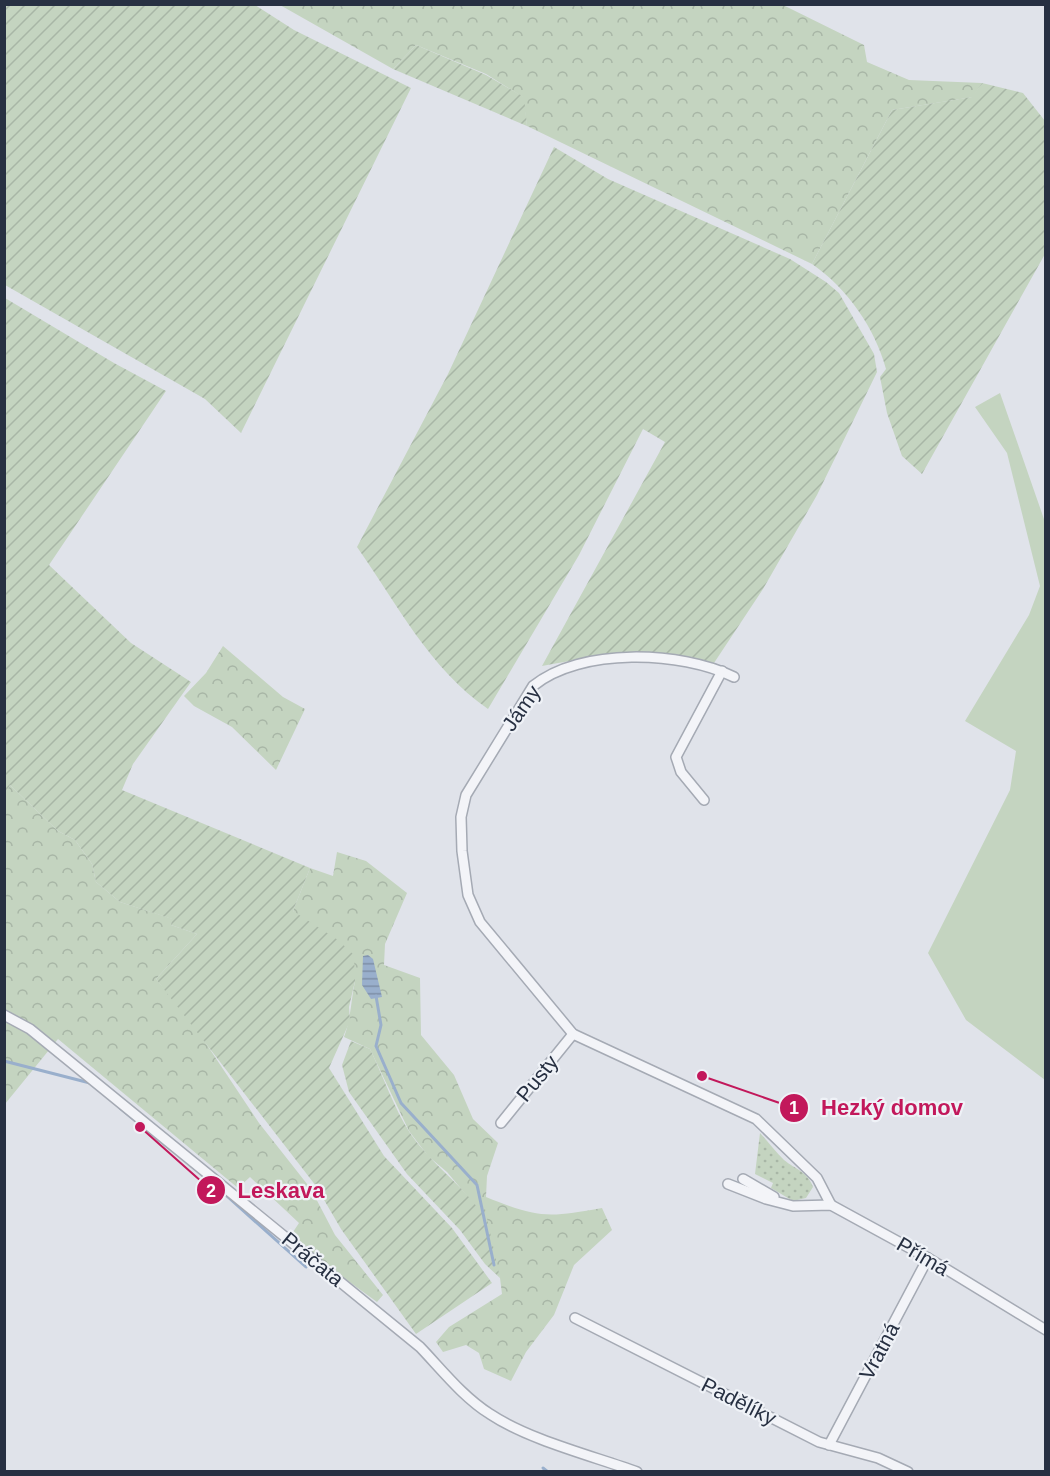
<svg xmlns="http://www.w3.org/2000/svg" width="1050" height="1476" font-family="Helvetica,sans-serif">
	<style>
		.grass { fill: #c4d4c0 }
		.forest { fill: url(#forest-crowns) }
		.park { fill: url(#park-dots) }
		.garden { fill: url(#garden-furrows) }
		.water { fill: url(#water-rules) }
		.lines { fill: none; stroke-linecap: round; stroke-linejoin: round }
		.stream { stroke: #99afcc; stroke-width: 3 }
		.street-casing { stroke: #a5aab4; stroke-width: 12 }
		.street { stroke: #f3f4f8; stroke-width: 9 }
		.labels { text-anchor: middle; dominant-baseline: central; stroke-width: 4.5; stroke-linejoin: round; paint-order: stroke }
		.street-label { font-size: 21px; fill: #273042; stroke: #eff2f7 }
		.leader { fill: none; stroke: #c2185b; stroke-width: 2 }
		.callout-dot { fill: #c2185b; stroke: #eff2f7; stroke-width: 2 }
		.mark-label { font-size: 18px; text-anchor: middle; font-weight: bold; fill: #fff }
		.callout-label { font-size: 22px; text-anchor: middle; font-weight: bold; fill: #c2185b; stroke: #eff2f7; stroke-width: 4.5; stroke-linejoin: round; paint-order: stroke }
	</style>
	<defs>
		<pattern id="forest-crowns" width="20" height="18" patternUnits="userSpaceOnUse" patternTransform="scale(1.5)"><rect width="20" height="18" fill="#c4d4c0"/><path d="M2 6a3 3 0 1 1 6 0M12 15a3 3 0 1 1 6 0" fill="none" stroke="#a8b6a6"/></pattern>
		<pattern id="park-dots" width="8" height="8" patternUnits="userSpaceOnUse" patternTransform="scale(1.5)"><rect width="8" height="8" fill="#c4d4c0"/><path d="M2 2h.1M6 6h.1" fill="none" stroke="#a8b6a6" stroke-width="1.8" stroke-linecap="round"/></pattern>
		<pattern id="garden-furrows" width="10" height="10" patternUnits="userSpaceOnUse" patternTransform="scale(1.5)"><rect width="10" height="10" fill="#c4d4c0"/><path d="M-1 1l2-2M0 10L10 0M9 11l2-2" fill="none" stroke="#a8b6a6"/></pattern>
		<pattern id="water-rules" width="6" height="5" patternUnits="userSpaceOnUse" patternTransform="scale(1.5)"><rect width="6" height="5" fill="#99afcc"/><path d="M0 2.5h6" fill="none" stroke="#7d8fa7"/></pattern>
	</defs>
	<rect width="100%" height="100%" fill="#e0e3ea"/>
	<path class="grass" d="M 1000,393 L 1045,522 L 1045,1080 L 966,1020 L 928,953 L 1010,790 L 1016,751 L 965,721 L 1029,615 L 1040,586 L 1007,453 L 975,407 Z"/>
	<g class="forest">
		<path d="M 280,5 L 783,5 L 864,45 L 867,62 L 909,80 L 982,83 L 973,97 L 892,110 L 812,264 L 527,126 L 523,97 L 486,74 L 416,45 L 393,69 Z"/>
		<path d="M 223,646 L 283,697 L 305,709 L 276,770 L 232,727 L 194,706 L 184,696 L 206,673 Z"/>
		<path d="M 10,785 L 58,831 L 75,840 L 92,864 L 96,882 L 120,902 L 173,919 L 171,925 L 197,934 L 156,979 L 191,1021 L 259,1123 L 311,1189 L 335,1235 L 383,1295 L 377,1302 L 300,1246 L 293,1232 L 299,1223 L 250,1177 L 238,1188 L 58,1039 L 5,1104 L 4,795 Z"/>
		<path d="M 337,852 L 366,861 L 407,893 L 385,944 L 384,965 L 420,978 L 421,1035 L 454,1075 L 473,1119 L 498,1143 L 487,1176 L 486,1197 C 538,1218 547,1218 602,1208 L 612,1230 L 574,1265 L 554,1315 L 526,1352 L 511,1381 L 484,1369 L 479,1353 L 466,1345 L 443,1352 L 436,1342 L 449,1327 L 502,1294 L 500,1278 L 478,1209 L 447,1172 L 428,1156 L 409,1131 L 370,1049 L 344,1037 C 351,1019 351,1000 355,981 L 293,911 L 310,868 L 333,876 Z"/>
	</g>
	<path class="park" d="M 760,1133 C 768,1142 776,1152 784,1160 C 795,1169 808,1172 813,1187 L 806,1198 L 793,1201 L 771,1188 L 773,1183 L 755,1174 Z"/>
	<g class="garden">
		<path d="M 5,4 L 255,5 L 294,30 L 411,88 L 241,433 L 205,399 L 5,285 Z"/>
		<path d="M 416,45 L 486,75 L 524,97 L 527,126 L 393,69 Z"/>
		<path d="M 982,83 L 1023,93 L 1045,121 L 1045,254 L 922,474 L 902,456 L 887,413 L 880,377 L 886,369 C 875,328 847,288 812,264 L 892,110 L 972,97 Z"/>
		<path d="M 554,147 L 608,179 L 790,259 L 826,282 L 839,293 L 874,354 L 877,372 L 817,495 L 763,589 L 714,663 C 652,647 604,654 542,666 L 665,442 L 643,429 L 579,555 L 488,709 C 429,668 398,605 357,547 L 448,374 Z"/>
		<path d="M 5,298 L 114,363 L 166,391 L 49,565 L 131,643 L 191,682 L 133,764 L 122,790 L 310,868 L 293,911 L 338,940 L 354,955 L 355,981 L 349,1007 L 350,1021 L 329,1068 L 384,1156 L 452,1228 L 492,1283 L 416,1334 L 341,1229 L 316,1186 L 156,979 L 197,934 L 171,925 L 172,919 L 120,902 L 96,882 L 92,864 L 75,840 L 58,831 L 10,785 L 5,795 Z"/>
		<path d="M 351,1041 L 370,1049 C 383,1076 394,1108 410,1133 C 429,1161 457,1181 478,1208 L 485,1209 L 500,1278 L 485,1264 L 460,1230 L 407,1174 L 349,1092 L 342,1065 Z"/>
	</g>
	<path class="water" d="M 368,955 L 373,959 L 382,997 L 371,999 L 362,985 L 363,956 Z"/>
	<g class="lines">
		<g class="stream">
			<path d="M 376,996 L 381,1025 L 376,1046 L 401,1103 L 477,1185 L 494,1265"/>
			<path d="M 4,1061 L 90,1083"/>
			<path d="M 120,1108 L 169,1148"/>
			<path d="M 218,1188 L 306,1267"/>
			<path d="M 543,1468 L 548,1472"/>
		</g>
		<defs>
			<g id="street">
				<path d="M 734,677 C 681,651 581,647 533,686 L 466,795 L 461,817 L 462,851 L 468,895 L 480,922 L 573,1034 L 756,1119 L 817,1178 L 831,1205"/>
				<path d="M 704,800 L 681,772 L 676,757 L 722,671"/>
				<path d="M 4,1015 L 30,1029 L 420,1347 C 442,1370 463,1397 490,1414 C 529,1440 593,1456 637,1472"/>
				<path d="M 501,1123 L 573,1034"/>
				<path d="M 743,1179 L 774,1197"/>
				<path d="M 728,1184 L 766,1199 L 793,1206 L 831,1205 L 928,1258 L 1046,1330"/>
				<path d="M 575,1318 L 819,1442 L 878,1458 L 908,1472"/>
				<path d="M 829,1445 L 928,1258"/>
			</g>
		</defs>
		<use href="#street" class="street-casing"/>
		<use href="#street" class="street"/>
	</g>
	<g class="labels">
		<g class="street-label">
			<text transform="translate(521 708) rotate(-55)">Jámy</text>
			<text transform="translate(537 1078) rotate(-51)">Pusty</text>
			<text transform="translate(923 1256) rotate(30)">Přímá</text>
			<text transform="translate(313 1259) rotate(39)">Práčata</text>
			<text transform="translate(879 1351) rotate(-62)">Vratná</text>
			<text transform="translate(739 1401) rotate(27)">Padělíky</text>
		</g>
	</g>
	<path class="leader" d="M702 1076L794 1108M140 1127L211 1190"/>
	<g class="callout-dot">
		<circle cx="702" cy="1076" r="6"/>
		<circle cx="140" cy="1127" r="6"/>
		<circle cx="794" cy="1108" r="15"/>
		<circle cx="211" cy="1190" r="15"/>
	</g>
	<g class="mark-label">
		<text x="794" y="1114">1</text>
		<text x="211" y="1197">2</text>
	</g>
	<g class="callout-label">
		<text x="892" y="1115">Hezký domov</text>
		<text x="281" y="1198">Leskava</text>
	</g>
	<rect width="1050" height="1476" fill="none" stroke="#273042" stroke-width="12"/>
</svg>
